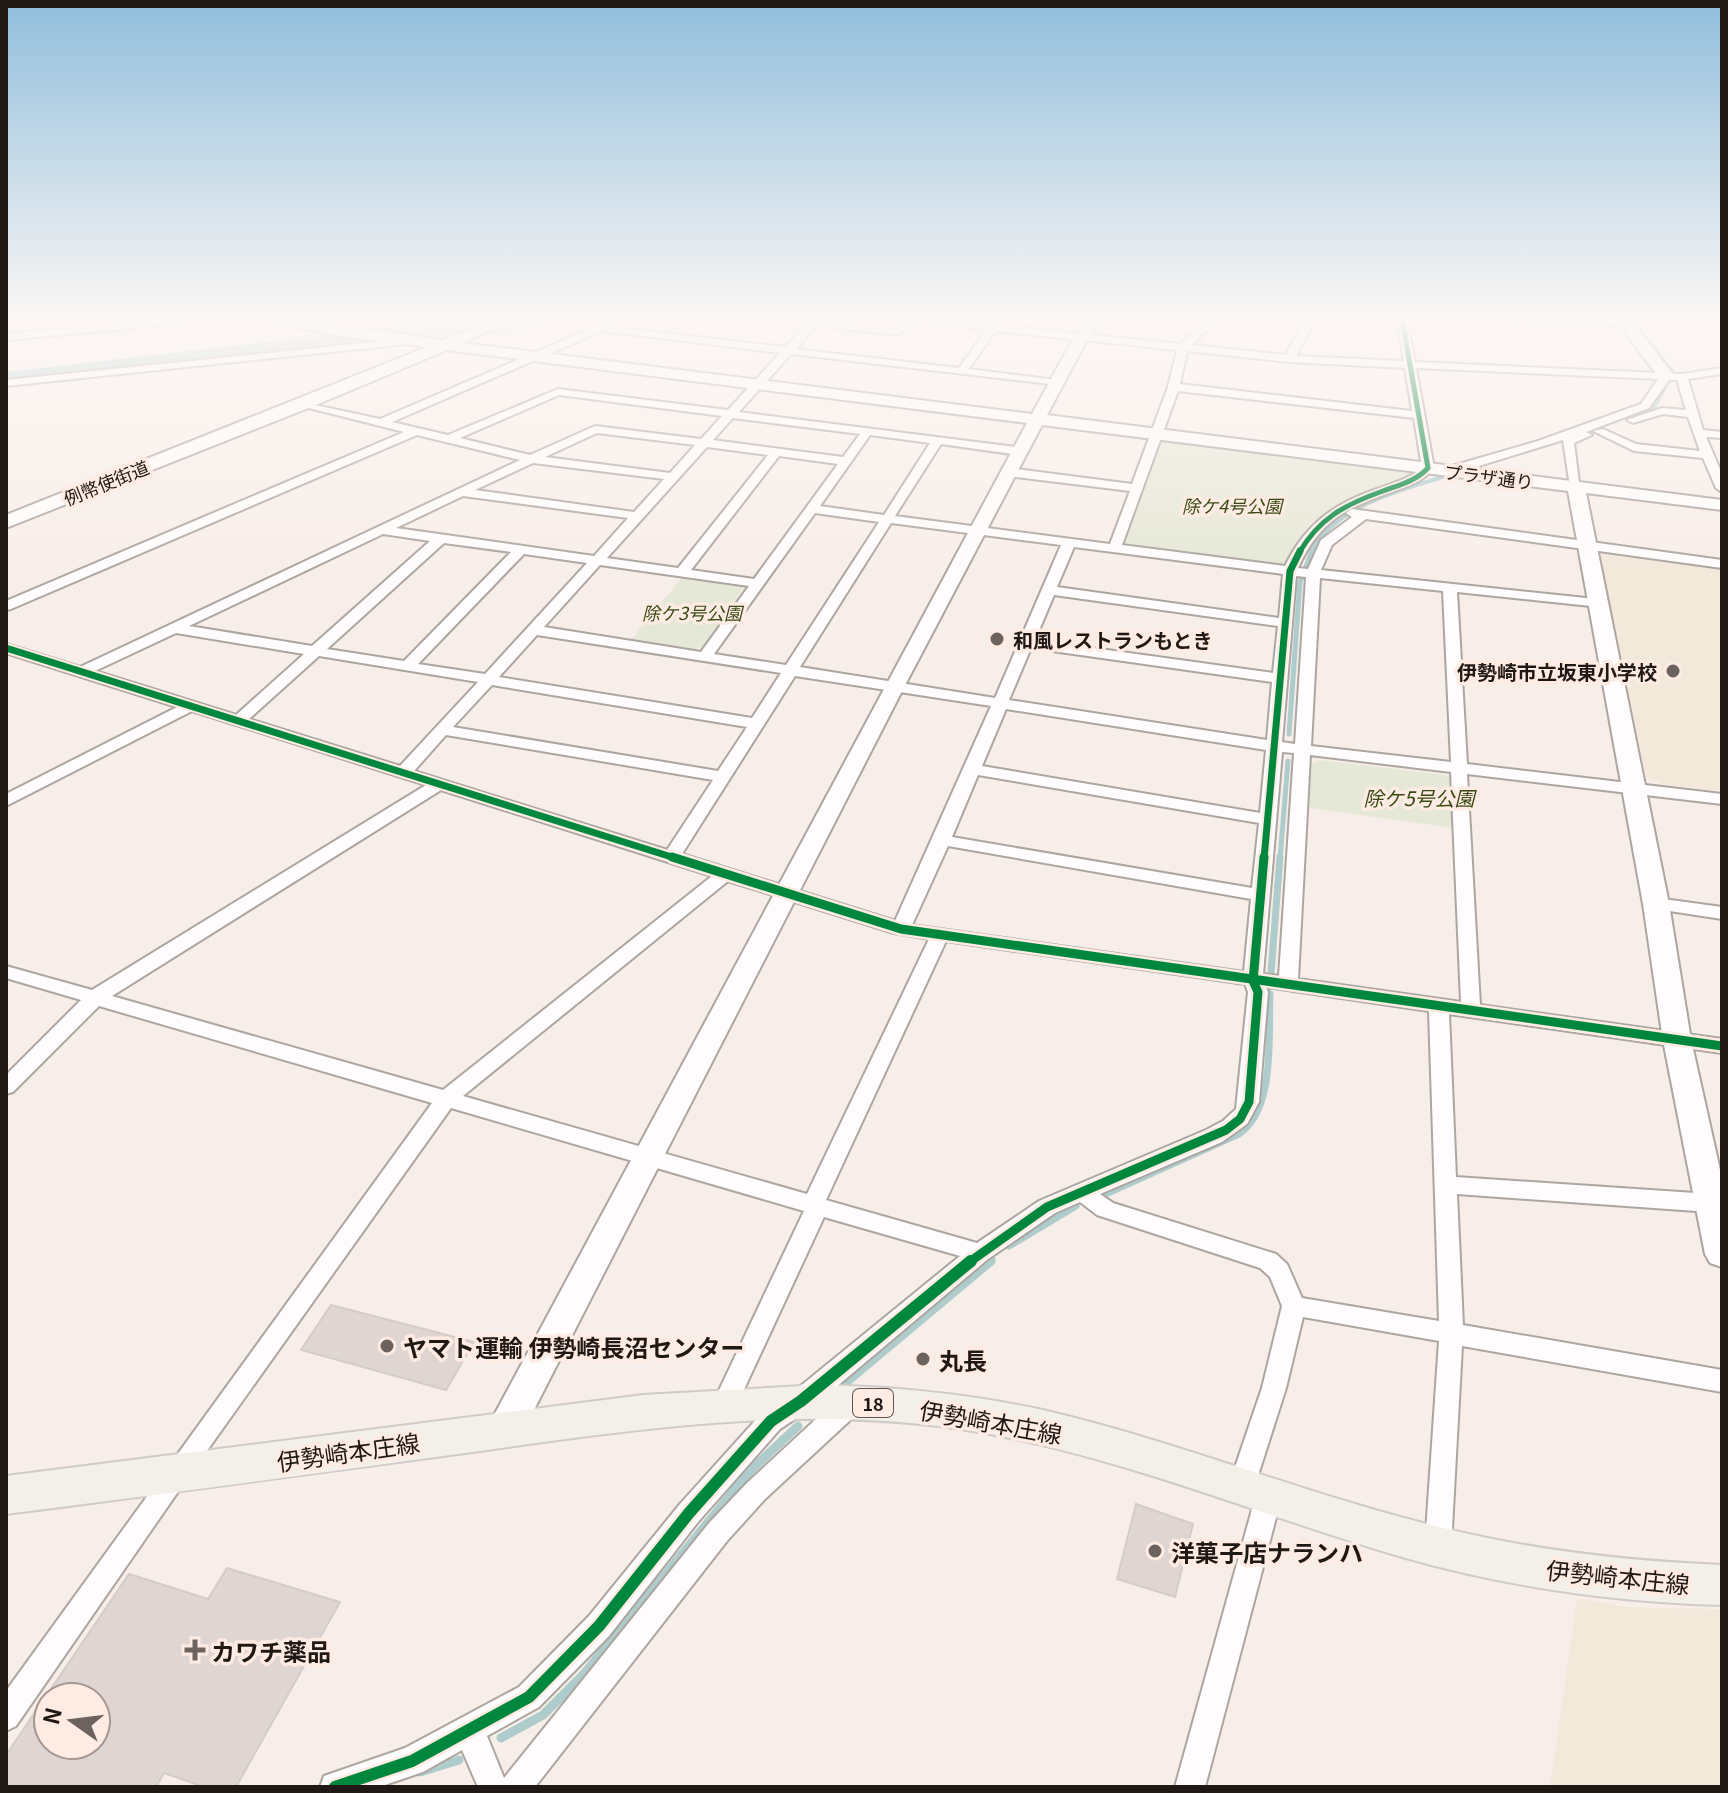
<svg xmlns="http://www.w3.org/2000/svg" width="1728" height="1793" font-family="Georgia,'Noto Sans JP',serif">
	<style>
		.education { fill: #f2e9db }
		.green { fill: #e6e8d7 }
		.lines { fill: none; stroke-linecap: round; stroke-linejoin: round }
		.stream-far3 { stroke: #adcccb; stroke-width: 4 }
		.stream-far2 { stroke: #adcccb; stroke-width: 5 }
		.stream-far1 { stroke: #adcccb; stroke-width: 7 }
		.stream { stroke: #adcccb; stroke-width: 9 }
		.river { fill: #adcccb; fill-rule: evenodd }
		.building { fill: #dfd5d2; stroke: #d5ccc9; stroke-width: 2; fill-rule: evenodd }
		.street-casing { stroke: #ada5a0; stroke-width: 4 }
		.secondary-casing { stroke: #ada5a0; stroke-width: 4 }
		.primary-casing { stroke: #d0cac8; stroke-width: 4 }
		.street { fill: #fefcfc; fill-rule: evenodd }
		.secondary { fill: #fefcfc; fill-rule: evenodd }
		.primary { fill: #f3efe9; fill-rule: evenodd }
		.cycleway-far3-casing { stroke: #feebe3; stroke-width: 8 }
		.cycleway-far2-casing { stroke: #feebe3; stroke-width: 11 }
		.cycleway-far1-casing { stroke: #feebe3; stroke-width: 14 }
		.cycleway-casing { stroke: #feebe3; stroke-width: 17 }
		.cycleway-far3 { stroke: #00873e; stroke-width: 5 }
		.cycleway-far2 { stroke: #00873e; stroke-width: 7 }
		.cycleway-far1 { stroke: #00873e; stroke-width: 9 }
		.cycleway { stroke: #00873e; stroke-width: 12 }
		.poi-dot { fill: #6c635f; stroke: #feebe3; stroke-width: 3 }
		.labels { text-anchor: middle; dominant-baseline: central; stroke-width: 7; stroke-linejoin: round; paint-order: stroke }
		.far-street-label { font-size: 18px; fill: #201814; stroke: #feebe3 }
		.far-park-label { font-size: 18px; font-style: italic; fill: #374a15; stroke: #feebe3 }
		.shield { fill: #feebe3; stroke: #635752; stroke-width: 2 }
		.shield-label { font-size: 18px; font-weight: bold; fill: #201814 }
		.poi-label { font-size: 20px; font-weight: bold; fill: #201814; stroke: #feebe3; text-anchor: start }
		.park-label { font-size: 20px; font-style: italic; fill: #374a15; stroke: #feebe3 }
		.near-poi-label { font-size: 24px; font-weight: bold; fill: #201814; stroke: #feebe3; text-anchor: start }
		.near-street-label { font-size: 24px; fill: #201814; stroke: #feebe3 }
	</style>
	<rect width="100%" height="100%" fill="#f8eee9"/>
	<g class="education">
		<path d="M 287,319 L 482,319 L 459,325 L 383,333 Z"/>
		<path d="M 1607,552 L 1722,567 L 1722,791 L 1662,784 L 1646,776 L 1600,554 Z"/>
		<path d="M 1577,1598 L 1625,1607 L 1722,1609 L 1722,1787 L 1550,1787 Z"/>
	</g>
	<g class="green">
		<path d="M 1167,441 L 1410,473 L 1412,477 L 1352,498 L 1310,523 L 1283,564 L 1277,566 L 1128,545 L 1123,543 L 1161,443 Z"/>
		<path d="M 683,576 L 741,585 L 743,588 L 703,647 L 693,649 L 631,640 Z"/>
		<path d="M 1320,760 L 1446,775 L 1453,780 L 1454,828 L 1309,808 L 1311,764 Z"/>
	</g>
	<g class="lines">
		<g class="stream-far3">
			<path d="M 1584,433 L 1655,406 L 1673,372 L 1631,319"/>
			<path d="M 1311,553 C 1336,503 1407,489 1455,473"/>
		</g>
		<g class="stream-far2">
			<path d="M 1289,734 L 1300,582 L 1312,551"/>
			<path d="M 1280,859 L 1288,761"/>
		</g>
		<g class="stream-far1">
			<path d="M 1271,973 L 1280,857"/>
			<path d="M 1101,1196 L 1239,1134 C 1276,1109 1268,1036 1270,994"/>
			<path d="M 1009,1246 L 1076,1206"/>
			<path d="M 989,1263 L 992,1260"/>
		</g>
		<g class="stream">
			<path d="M 844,1384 L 991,1261"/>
			<path d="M 501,1738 L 543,1715 L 583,1675 L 750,1471 L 798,1426"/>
			<path d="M 420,1772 L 459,1760"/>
		</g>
		<path class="river" d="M 510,319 L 545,319 L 542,324 L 508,333 L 425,336 L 6,386 L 6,372 L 425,324 Z"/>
	</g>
	<g class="building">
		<path d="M 331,1305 L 474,1342 L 446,1390 L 301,1350 Z"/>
		<path d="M 1136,1504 L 1193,1524 L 1175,1597 L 1117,1579 Z"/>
		<path d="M 227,1568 L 340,1602 L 236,1787 L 204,1787 L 164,1773 L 156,1787 L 6,1787 L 6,1755 L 129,1574 L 208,1599 ZM 48,1697 L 96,1697 L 96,1745 L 48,1745 Z"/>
	</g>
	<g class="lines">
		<defs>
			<g id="street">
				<path d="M 166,319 L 205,319 L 200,322 L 6,340 L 6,334 Z"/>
				<path d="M 778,319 L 822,319 L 897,329 L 906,319 L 990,324 L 993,319 L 1001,319 L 999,325 L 1181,344 L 1207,319 L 1218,319 L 1192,345 L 1286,355 L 1305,319 L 1315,319 L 1296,356 L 1404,361 L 1397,319 L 1407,319 L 1415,362 L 1682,374 L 1722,368 L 1722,374 L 1688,379 L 1703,430 L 1722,432 L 1722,438 L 1706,437 L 1722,474 L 1722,492 L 1716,488 L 1703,458 L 1634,451 L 1593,431 L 1603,429 L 1636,444 L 1700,451 L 1688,417 L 1663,414 L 1633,423 L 1627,420 L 1662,408 L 1686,410 L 1677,380 L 1669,380 L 1649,408 L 1586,432 L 1592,435 L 1574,443 L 1580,490 L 1570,487 L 1563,440 L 1453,474 L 1445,474 L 1445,468 L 1538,441 L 1641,404 L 1658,379 L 1416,368 L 1434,468 C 1423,482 1408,486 1391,492 C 1344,509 1320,521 1298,568 L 1308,569 L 1321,540 L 1352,517 L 1346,513 L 1352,509 L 1722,560 L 1722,568 L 1366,519 L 1332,545 L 1321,570 L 1605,600 L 1607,603 L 1600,607 L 1457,592 L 1467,764 L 1722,794 L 1722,804 L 1467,774 L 1480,1005 L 1722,1039 L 1722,1053 L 1449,1014 L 1456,1177 L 1710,1194 L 1718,1197 L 1721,1203 L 1718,1209 L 1710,1212 L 1457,1194 L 1463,1325 L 1722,1370 L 1722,1392 L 1462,1346 L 1451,1547 L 1448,1556 L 1438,1560 L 1428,1556 L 1425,1547 L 1439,1341 L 1303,1317 L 1286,1388 L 1255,1485 L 1251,1493 L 1242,1497 L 1233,1493 L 1229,1485 L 1262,1388 L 1282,1306 L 1270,1277 L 1260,1268 L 1097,1215 L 1080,1202 L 1055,1213 L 988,1259 L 810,1409 L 780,1429 L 698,1522 L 609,1636 L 539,1707 L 487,1736 L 504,1778 L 709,1523 L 747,1483 L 841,1396 L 850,1393 L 859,1396 L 862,1404 L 859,1412 L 765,1499 L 727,1541 L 535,1787 L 478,1787 L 462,1750 L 423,1772 L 379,1787 L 320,1787 L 324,1776 L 405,1748 L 519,1687 L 589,1616 L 680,1504 L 762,1413 L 792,1393 L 960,1256 L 824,1217 L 734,1411 L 725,1414 L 716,1411 L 713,1403 L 804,1211 L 451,1108 L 184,1483 L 16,1726 L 6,1731 L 6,1691 L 432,1103 L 99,1006 L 13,1092 L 6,1094 L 6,1075 L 81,1000 L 6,978 L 6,966 L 92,990 L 426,785 L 192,711 L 6,806 L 6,794 L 177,707 L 6,653 L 6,644 L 80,667 L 520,460 L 417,435 L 11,609 L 6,610 L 6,601 L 404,432 L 301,406 L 301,402 L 380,419 L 606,322 L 614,322 L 613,327 L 785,347 L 806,325 ZM 915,322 L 986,330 L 959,368 L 796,349 L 816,326 L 899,335 ZM 602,331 L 780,353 L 728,410 L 558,389 L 448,435 L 392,422 ZM 995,331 L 1177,350 L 1168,387 L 1132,484 L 1008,468 L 1002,472 L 1008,476 L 1130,491 L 1110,544 L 895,516 L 941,444 L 1019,455 L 1025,451 L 1023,448 L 739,412 L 791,354 L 1060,385 L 1060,381 L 1056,380 L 969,369 ZM 1187,351 L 1289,362 L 1405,368 L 1412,411 L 1180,384 ZM 1178,391 L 1414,418 L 1422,468 C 1409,479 1393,483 1377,489 C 1333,504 1306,524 1285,566 L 1122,545 ZM 559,395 L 722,416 L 701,439 L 595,426 L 530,455 L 460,438 ZM 733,418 L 860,434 L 843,457 L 713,440 ZM 597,433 L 695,445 L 670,473 L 545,457 ZM 870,435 L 930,443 L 884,515 L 820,506 ZM 707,447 L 768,455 L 678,568 L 607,558 ZM 779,456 L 838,464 L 754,579 L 691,570 ZM 533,463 L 664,479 L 634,512 L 475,490 ZM 463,496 L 628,518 L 594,556 L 396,528 ZM 815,513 L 879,522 L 786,665 L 714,654 ZM 891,523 L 1061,545 L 995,698 L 800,667 ZM 383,534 L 430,541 L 312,646 L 189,626 ZM 444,543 L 511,552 L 404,661 L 327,649 ZM 1074,547 L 1283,574 L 1279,618 L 1057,587 ZM 524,554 L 587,563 L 485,674 L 418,664 ZM 600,565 L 749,586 L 701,652 L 544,627 ZM 1296,576 L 1306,577 L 1295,744 L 1282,742 ZM 1320,578 L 1443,591 L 1451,762 L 1311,746 ZM 1054,595 L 1278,626 L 1273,673 L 1035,640 ZM 176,633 L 304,654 L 236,715 L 95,671 ZM 537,635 L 781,673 L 752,718 L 499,677 ZM 1031,648 L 1272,682 L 1267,740 L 1009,700 ZM 319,656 L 478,682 L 400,766 L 249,719 ZM 795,676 L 991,706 L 895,921 L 682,854 ZM 492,685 L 747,727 L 718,771 L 453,727 ZM 1006,709 L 1266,750 L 1260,813 L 982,766 ZM 446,735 L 713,780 L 667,850 L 414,771 ZM 1282,752 L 1294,753 L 1279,976 L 1263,974 ZM 1310,755 L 1451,772 L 1461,1002 L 1298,979 ZM 978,775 L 1259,823 L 1252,888 L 952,837 ZM 441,790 L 712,876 L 443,1090 L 112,996 ZM 948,846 L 1251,899 L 1244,972 L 912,925 ZM 728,881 L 894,933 L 929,939 L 807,1194 L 463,1096 ZM 946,941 L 1245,984 L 1248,992 L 1236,1109 L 1223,1121 L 1206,1130 L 1039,1201 L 977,1243 L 826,1200 ZM 1266,987 L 1429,1011 L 1439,1321 L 1302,1298 L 1287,1264 L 1276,1254 L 1113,1203 L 1100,1194 L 1222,1142 L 1247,1124 L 1259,1102 L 1268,992 Z"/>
				<path d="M 1477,319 C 1502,319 1616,314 1630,323 L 1625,326 L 1482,322 Z"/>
				<path d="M 413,338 L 417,339 L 417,343 L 6,386 L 6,380 Z"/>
				<path d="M 1656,898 L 1722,907 L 1722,919 L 1650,908 L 1647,904 L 1650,900 Z"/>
				<path d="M 1269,1483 L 1278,1487 L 1282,1495 L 1205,1787 L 1175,1787 L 1256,1495 L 1260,1487 Z"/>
			</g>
			<g id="secondary">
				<path d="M 267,319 L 297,319 L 443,340 L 494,319 L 514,319 L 463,343 L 1032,414 L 1074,337 L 1088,319 L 1103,319 L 1088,338 L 1047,415 L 1722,500 L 1722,510 L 1586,493 L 1669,904 L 1691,1040 L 1722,1179 L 1722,1267 L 1710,1263 L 1705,1254 L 1663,1040 L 1643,904 L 1568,491 L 1042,425 L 904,687 L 518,1441 L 505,1446 L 492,1441 L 487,1430 L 492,1419 L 1027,423 L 447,350 L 311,407 L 6,528 L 6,515 L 427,347 L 341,336 L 274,323 Z"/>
				<path d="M 1615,319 L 1630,319 L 1672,373 L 1672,379 L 1660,379 Z"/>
			</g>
			<path id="primary" d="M 820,1385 C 897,1387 972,1394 1047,1411 C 1183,1443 1312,1497 1447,1529 C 1537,1551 1629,1561 1722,1565 L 1722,1605 C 1613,1602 1507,1587 1402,1557 C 1248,1512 1099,1446 938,1426 C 778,1406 617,1432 458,1454 C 308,1475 157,1495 6,1514 L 6,1476 L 643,1395 Z"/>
		</defs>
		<use href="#street" class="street-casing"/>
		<use href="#secondary" class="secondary-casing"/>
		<use href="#primary" class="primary-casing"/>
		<use href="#street" class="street"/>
		<use href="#secondary" class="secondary"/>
		<use href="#primary" class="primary"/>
		<defs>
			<path id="cycleway-far3" d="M 1299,553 C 1319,518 1346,504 1383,491 C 1399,485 1416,481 1428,468 L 1402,319"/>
			<g id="cycleway-far2">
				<path d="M 6,648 L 678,859"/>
				<path d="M 1264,859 L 1290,571 L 1300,551"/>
			</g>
			<g id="cycleway-far1">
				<path d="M 672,857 L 901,929 L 1722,1046"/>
				<path d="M 968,1263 L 1047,1207 L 1226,1130 L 1240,1119 L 1249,1102 L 1258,992 L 1253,981 L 1264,857"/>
			</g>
			<path id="cycleway" d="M 335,1787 L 412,1761 L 529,1697 L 599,1626 L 689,1513 L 771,1421 L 801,1401 L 971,1261"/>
		</defs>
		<use href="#cycleway-far3" class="cycleway-far3-casing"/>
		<use href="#cycleway-far2" class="cycleway-far2-casing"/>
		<use href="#cycleway-far1" class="cycleway-far1-casing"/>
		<use href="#cycleway" class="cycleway-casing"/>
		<use href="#cycleway-far3" class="cycleway-far3"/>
		<use href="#cycleway-far2" class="cycleway-far2"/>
		<use href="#cycleway-far1" class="cycleway-far1"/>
		<use href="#cycleway" class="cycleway"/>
	</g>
	<linearGradient id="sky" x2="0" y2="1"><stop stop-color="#90bedc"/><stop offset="0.56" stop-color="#fcf7f5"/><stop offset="1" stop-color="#fcf7f5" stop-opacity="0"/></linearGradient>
	<rect width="1728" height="570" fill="url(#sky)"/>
	<g class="poi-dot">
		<circle cx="997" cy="639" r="8"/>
		<circle cx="1673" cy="671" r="8"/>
		<circle cx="387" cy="1346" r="8"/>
		<circle cx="923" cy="1359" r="8"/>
		<circle cx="1155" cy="1551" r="8"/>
		<path d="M191 1638h8v8h8v8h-8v8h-8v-8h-8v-8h8z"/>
	</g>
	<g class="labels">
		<g class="far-street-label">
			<text transform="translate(1489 476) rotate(7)">プラザ通り</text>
			<text transform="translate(106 482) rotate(-22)">例幣使街道</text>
		</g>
		<g class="far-park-label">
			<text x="1232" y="505">除ケ4号公園</text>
			<text x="692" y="612">除ケ3号公園</text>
		</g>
		<rect class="shield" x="853" y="1389" width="40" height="28" rx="6"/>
		<g class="shield-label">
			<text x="873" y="1403">18</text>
		</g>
		<g class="poi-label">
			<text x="1013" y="639">和風レストランもとき</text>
			<text x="1657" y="671" text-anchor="end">伊勢崎市立坂東小学校</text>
		</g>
		<g class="park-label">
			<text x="1419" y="797">除ケ5号公園</text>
		</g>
		<g class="near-poi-label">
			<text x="403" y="1346">ヤマト運輸 伊勢崎長沼センター</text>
			<text x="939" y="1359">丸長</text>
			<text x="1171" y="1551">洋菓子店ナランハ</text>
			<text x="211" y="1650">カワチ薬品</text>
		</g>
		<g class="near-street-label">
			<text transform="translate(991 1421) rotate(10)">伊勢崎本庄線</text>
			<text transform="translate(348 1451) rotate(-8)">伊勢崎本庄線</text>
			<text transform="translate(1618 1576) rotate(6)">伊勢崎本庄線</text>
		</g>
	</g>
	<rect width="1728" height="1793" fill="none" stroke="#201814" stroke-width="16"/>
	<g transform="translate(72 1721) rotate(284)"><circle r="38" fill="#feebe3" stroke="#a59790" stroke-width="2"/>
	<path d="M0-6L14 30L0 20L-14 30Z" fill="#6c635f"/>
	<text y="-12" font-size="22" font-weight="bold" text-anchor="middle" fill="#201814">N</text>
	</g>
</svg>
